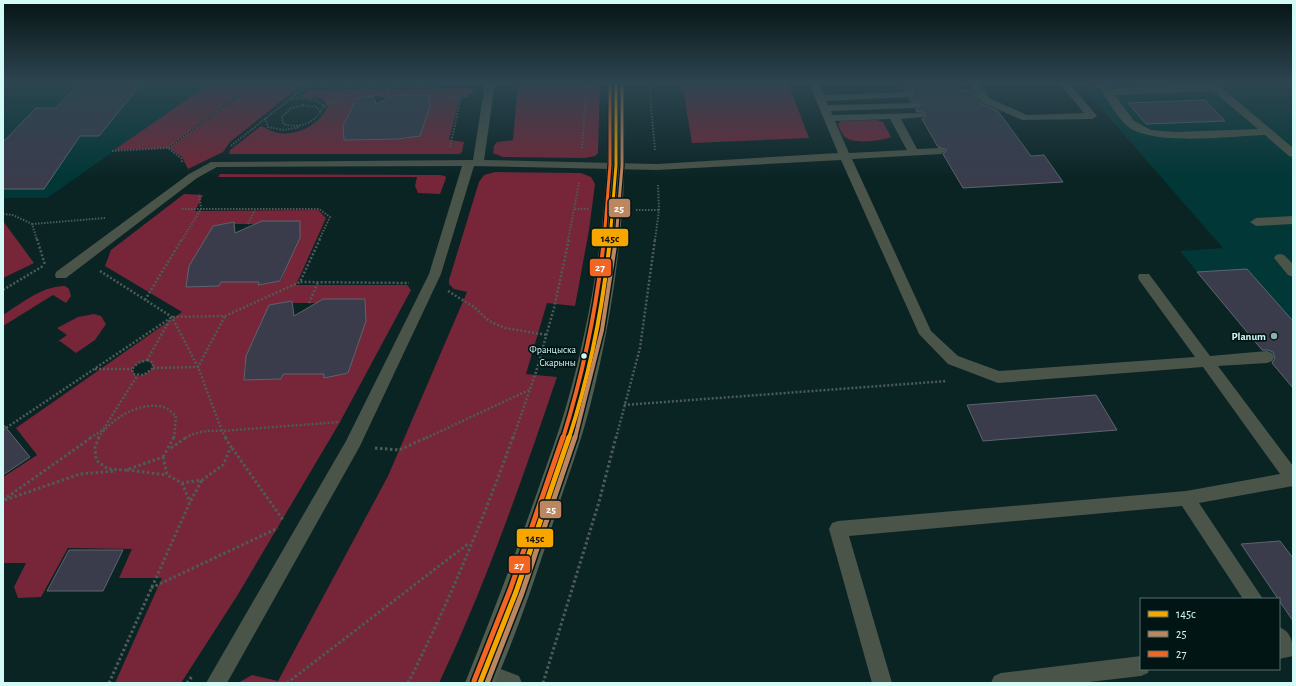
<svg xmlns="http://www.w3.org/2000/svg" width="1296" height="686" font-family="'Alegreya Sans',sans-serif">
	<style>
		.built { fill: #013736 }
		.green { fill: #762638; fill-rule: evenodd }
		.building { fill: #3a3c4c; stroke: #5e646e }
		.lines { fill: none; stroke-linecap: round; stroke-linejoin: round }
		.path-far2 { stroke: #4d5c57; stroke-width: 2; stroke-dasharray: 1.5 1.5; stroke-linecap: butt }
		.path-far1 { stroke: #4d5c57; stroke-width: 2.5; stroke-dasharray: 2 2; stroke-linecap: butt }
		.path { stroke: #4d5c57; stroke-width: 3; stroke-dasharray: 2.5 2.5; stroke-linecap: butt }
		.lane { fill: #4a5449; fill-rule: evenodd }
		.secondary { fill: #525d50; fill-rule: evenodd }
		.bus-1-far2-casing { stroke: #001514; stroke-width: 5.5 }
		.bus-1-far1-casing { stroke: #001514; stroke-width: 7 }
		.bus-1-casing { stroke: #001514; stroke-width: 8 }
		.bus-2-far2-casing { stroke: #001514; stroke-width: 5.5 }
		.bus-2-far1-casing { stroke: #001514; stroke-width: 7 }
		.bus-2-casing { stroke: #001514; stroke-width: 8 }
		.bus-3-far2-casing { stroke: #001514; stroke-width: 5.5 }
		.bus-3-far1-casing { stroke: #001514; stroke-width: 7 }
		.bus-3-casing { stroke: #001514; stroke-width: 8 }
		.bus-1-far2 { stroke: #f7a600; stroke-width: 3 }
		.bus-1-far1 { stroke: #f7a600; stroke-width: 4 }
		.bus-1 { stroke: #f7a600; stroke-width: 5 }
		.bus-2-far2 { stroke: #bb8660; stroke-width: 3 }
		.bus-2-far1 { stroke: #bb8660; stroke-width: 4 }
		.bus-2 { stroke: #bb8660; stroke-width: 5 }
		.bus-3-far2 { stroke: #f26522; stroke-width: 3 }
		.bus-3-far1 { stroke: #f26522; stroke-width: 4 }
		.bus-3 { stroke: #f26522; stroke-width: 5 }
		.poi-dot { fill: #8cafad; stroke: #001514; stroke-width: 1.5 }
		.bus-dot { fill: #d2faf7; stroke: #001514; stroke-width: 1.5 }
		.labels { text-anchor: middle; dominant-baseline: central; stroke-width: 3.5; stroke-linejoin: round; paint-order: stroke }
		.bus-label { font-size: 10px; fill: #d2faf7; stroke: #001514; text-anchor: end }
		.poi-label { font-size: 11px; font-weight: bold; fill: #d2faf7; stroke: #001514; text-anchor: end }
		.line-badge { stroke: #001514; stroke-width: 1.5 }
		.badge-label { font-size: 11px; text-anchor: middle; font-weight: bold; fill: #fff }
		.pale-badge-label { font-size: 11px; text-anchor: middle; font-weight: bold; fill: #111 }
	</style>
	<rect width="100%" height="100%" fill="#0a2424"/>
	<g class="built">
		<path d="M 3,83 L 211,83 L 47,198 L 3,198 Z"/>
		<path d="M 1079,83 L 1293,83 L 1293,388 L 1180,251 L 1223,248 Z"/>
	</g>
	<g class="green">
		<path d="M 211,83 L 253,83 L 167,148 L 114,150 Z"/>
		<path d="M 257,83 L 304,83 L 230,142 L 223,152 L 188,169 L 182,157 L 169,148 Z"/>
		<path d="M 518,83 L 600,83 L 598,153 L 595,156 L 585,158 L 503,157 L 493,153 L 494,146 L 497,142 L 513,140 Z"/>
		<path d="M 682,83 L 788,83 L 809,138 L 692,143 Z"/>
		<path d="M 470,88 L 475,91 L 470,95 L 460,96 L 449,140 L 464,142 L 462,152 L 459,154 L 229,154 L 230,150 L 261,126 C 266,128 273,132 278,133 C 299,136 320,124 328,106 L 322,98 L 301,97 L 310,90 ZM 373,96 L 392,98 L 420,132 L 420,136 L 403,139 L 402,137 L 373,136 L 371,140 L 344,140 L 343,130 L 356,99 Z"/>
		<path d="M 876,120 L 883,122 L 891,137 C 882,141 851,145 844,136 C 841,133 840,128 838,124 L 841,121 Z"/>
		<path d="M 495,172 L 581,173 L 591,177 L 595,184 L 589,230 L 575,306 L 547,303 L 526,374 L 557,377 C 522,480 486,584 439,683 L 238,683 L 252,675 L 278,681 L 388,476 L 467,292 L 454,289 L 449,284 L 449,280 L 479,182 L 484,175 Z"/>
		<path d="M 220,174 L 440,175 L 445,176 L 446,178 L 440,194 L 418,193 L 415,186 L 417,177 L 218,177 Z"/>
		<path d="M 184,194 L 203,195 L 195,211 L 318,210 L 326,218 L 296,285 L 407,285 L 411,290 L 340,422 L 237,596 L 181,683 L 115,683 L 162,578 L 119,578 L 132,549 L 68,548 L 41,597 L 18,598 L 14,587 L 26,563 L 3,563 L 3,477 L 37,455 L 16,428 L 182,312 L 105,266 L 111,250 ZM 262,221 L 300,221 L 300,233 L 281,281 L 258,285 L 259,282 L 222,281 L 219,286 L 202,287 L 213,226 L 234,222 L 234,224 L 256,224 ZM 323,299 L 349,299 L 349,302 L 365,299 L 366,314 L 362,315 L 358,345 L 353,359 L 349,360 L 349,373 L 324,378 L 324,374 L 284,373 L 281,379 L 262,380 L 262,376 L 244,380 L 245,362 L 250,361 L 258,330 L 268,310 L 269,305 L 292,301 L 293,303 L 317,303 ZM 147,361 L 152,363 L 153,368 C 147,374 141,378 133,374 L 132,369 L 138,363 Z"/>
		<path d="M 3,221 L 34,263 L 3,278 Z"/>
		<path d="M 65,286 L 69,289 L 71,296 L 66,303 L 53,295 L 3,326 L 3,315 C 22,303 42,286 65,286 Z"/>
		<path d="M 94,314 L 101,316 L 106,324 L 95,340 L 76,353 L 60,341 L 57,342 L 67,335 L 57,328 L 78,317 Z"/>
	</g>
	<g class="building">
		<path d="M 79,83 L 142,83 L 99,136 L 80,136 L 44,189 L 3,189 L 3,142 L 36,108 L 56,108 Z"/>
		<path d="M 900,83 L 957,83 L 962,91 L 972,90 L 980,103 L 998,111 L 1031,156 L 1044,155 L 1063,182 L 963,188 L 943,154 L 947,150 L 938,147 L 922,119 L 925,116 L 924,112 L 917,112 L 916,109 L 919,106 L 918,102 L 912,102 L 909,98 L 913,95 L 912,91 L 905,91 Z"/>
		<path d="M 396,95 L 428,95 L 430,107 L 420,136 L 398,139 L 344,140 L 343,126 L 356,99 L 373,96 L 376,104 Z"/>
		<path d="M 1205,100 L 1225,121 L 1146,124 L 1128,103 Z"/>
		<path d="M 262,221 L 300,221 L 300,238 L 280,281 L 258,285 L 259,282 L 221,282 L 219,286 L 186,287 L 189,266 L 213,226 L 234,222 L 235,233 Z"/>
		<path d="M 1247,269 L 1293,321 L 1293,388 L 1272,363 L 1275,358 L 1273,352 L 1268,350 L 1262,350 L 1197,272 Z"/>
		<path d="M 323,299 L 365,299 L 366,321 L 348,373 L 324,378 L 324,374 L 283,374 L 281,379 L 244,380 L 246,356 L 269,305 L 292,301 L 294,316 Z"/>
		<path d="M 1096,395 L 1117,430 L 983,441 L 967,405 Z"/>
		<path d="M 3,424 L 30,457 L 3,475 Z"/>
		<path d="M 1280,541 L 1293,558 L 1293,621 L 1241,544 Z"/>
		<path d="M 69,550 L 123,550 L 103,591 L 47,591 Z"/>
	</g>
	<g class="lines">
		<g class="path-far2">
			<path d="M 649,83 L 655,150"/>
			<path d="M 638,84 L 649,84"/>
			<path d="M 305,87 L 433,87 L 454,98 L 461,97"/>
			<path d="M 320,87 L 322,83"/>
			<path d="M 385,98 L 389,87"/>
			<path d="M 290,99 C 303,98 314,97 324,106 L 321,112"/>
			<path d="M 303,105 L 316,107 L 321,112 C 310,125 299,128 283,124 L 282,117 L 290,109 Z"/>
			<path d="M 324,106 L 366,88"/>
			<path d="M 265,118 L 268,127 L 284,130 L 300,127"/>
			<path d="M 231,146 L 310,83"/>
			<path d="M 450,147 L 461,97 L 469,96"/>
			<path d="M 582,148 L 587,83"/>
			<path d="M 112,151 L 168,148"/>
			<path d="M 182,162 L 181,158 L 168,148 L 255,83"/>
			<path d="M 182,209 L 319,209 L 330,217 L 319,240"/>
			<path d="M 575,209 L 589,209"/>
			<path d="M 636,210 L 659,210"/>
			<path d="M 3,214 L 13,215 L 32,224 L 37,240"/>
			<path d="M 32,224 L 105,218"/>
			<path d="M 248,224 L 255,210"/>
			<path d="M 182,240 L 201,209 L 199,194"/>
			<path d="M 568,240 L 579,183"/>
			<path d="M 655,240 L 659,210 L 658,185"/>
		</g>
		<g class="path-far1">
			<path d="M 37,239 L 45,265"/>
			<path d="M 320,239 L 300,282 L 409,283"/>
			<path d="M 100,271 L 172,317 L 198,367 L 222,431 L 340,422"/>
			<path d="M 3,290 L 43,266"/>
			<path d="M 448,291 L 474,307 L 489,321 L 505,328 L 547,335"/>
			<path d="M 145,300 L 182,239"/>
			<path d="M 309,303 L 318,282"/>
			<path d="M 543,348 L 567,350"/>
			<path d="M 147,360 L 153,363 L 153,368 L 144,375 L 133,374 L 132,369 L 138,363 Z"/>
			<path d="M 147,360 L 171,318"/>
			<path d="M 153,368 L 198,367 L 225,316"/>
			<path d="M 95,369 L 132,369"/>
			<path d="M 624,405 L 947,381"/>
			<path d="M 3,430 L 172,317 L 225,316 L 300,282"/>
			<path d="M 90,438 L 103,430 L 137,376"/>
			<path d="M 98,438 C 111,419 139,401 163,407 C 168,408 172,413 176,416 L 174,438"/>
			<path d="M 185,438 C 197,431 209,430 222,431 L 226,438"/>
			<path d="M 426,438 L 529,390"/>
			<path d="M 513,438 L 536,372 L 554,308 L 569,239"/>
			<path d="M 616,438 L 640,348 L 655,239"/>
		</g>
		<g class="path">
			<path d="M 99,437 L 95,447 L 96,460 L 108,469 L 126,470 L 163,457"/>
			<path d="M 171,448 L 187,437"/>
			<path d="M 232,448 L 283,520"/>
			<path d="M 375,448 L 399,450 L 428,437"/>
			<path d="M 163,457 L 167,475 L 182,483 L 202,480 L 223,465 L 231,447 L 225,437"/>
			<path d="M 163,457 L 174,437"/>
			<path d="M 127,470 L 167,475"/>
			<path d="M 182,483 L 190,502"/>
			<path d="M 3,500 L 92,437"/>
			<path d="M 5,500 L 80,474 L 116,471"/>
			<path d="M 151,588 L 278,528"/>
			<path d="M 109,683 L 190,502 L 202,480"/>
			<path d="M 187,683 L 193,675"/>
			<path d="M 287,683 L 469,543"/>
			<path d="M 408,683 C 448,604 483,520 513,437"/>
			<path d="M 543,683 L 599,502 L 616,437"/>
		</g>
		<g class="lane">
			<path d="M 485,83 L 495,83 L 484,160 L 657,164 L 838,153 L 809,83 L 819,83 L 824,95 L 911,92 L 912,94 L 911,96 L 907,97 L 826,101 L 828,105 L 917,103 L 918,105 L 917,107 L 913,108 L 831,111 L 832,115 L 923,113 L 924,115 L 923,117 L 901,119 L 917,149 L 941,148 L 946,151 L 941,154 L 852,159 L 931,331 L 958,356 L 999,371 L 1195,357 L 1139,280 L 1138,277 L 1139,274 L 1149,274 L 1210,356 L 1267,351 L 1272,353 L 1274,357 L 1272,361 L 1267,363 L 1218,366 L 1293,466 L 1293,486 L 1199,503 L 1263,599 L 1243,599 L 1182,506 L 849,536 L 892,683 L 872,683 L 829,529 L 832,523 L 838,521 L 1186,491 L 1280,474 L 1203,367 L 998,383 L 948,364 L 919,334 L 841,160 L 657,170 L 474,166 L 441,274 L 360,446 L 227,683 L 206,683 L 346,441 L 429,274 L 462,166 L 217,167 L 197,178 L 66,278 L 56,278 L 55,275 L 56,272 L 189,174 L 211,162 L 473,160 ZM 890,119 L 907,150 L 849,153 L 835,121 Z"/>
			<path d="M 969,83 L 979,83 L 989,98 L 1027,115 L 1084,113 L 1059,83 L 1069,83 L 1097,116 L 1092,119 L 1022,120 L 981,102 Z"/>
			<path d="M 1096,83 L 1106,83 L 1110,89 L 1207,85 L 1205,83 L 1216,83 L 1293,148 L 1293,157 L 1289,156 L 1265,135 C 1232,136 1150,147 1126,125 C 1117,117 1104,94 1096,83 ZM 1213,91 L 1258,129 L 1175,132 L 1151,130 L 1134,121 L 1115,95 Z"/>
			<path d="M 1293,216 L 1293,224 L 1256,226 L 1250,222 L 1256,218 Z"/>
			<path d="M 1280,254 L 1284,255 L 1293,264 L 1293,277 L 1288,275 L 1274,258 L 1276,255 Z"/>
			<path d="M 1279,627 C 1292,632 1293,643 1293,656 L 1279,659 Z"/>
			<path d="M 1141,656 L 1141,669 L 1149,669 L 1148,673 L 1141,676 L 1081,683 L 991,683 L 994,676 L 1001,673 Z"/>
			<path d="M 485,663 L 519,676 L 522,683 L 486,683 L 478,680 L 475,673 L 478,666 Z"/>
		</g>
		<path class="secondary" d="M 608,83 L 624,83 C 629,192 617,300 590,406 C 582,438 571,468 561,498 C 541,561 521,623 495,683 L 465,683 C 491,618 516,553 539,487 C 548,461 558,434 566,407 C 596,302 611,193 608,83 Z"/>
		<defs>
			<path id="bus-1-far2" d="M 610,240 L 616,165 L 616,83"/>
			<path id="bus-1-far1" d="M 569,438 C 590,374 603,306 610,239"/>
			<path id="bus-1" d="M 480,683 L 516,592 L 569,437"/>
			<path id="bus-2-far2" d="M 616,240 L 622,166 L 622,83"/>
			<path id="bus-2-far1" d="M 575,438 L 602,330 L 616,239"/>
			<path id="bus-2" d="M 487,683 L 522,593 L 575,437"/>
			<path id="bus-3-far2" d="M 604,240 L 610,165 L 610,83"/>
			<path id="bus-3-far1" d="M 563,438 C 583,374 597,306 604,239"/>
			<path id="bus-3" d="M 474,681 L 510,590 L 563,437"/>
		</defs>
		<use href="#bus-1-far2" class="bus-1-far2-casing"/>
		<use href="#bus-1-far1" class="bus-1-far1-casing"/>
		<use href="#bus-1" class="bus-1-casing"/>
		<use href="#bus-2-far2" class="bus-2-far2-casing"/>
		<use href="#bus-2-far1" class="bus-2-far1-casing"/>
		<use href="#bus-2" class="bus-2-casing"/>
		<use href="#bus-3-far2" class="bus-3-far2-casing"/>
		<use href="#bus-3-far1" class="bus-3-far1-casing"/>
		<use href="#bus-3" class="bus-3-casing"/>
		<use href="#bus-1-far2" class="bus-1-far2"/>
		<use href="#bus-1-far1" class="bus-1-far1"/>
		<use href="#bus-1" class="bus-1"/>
		<use href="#bus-2-far2" class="bus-2-far2"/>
		<use href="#bus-2-far1" class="bus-2-far1"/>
		<use href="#bus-2" class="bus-2"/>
		<use href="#bus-3-far2" class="bus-3-far2"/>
		<use href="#bus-3-far1" class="bus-3-far1"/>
		<use href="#bus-3" class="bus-3"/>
	</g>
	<linearGradient id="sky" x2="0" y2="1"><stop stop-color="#061414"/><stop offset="0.46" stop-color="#2d4550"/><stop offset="1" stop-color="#2d4550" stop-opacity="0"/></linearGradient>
	<rect width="1296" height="179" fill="url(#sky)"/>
	<circle class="poi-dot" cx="1274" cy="336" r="4"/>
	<circle class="bus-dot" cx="584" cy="356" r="3.5"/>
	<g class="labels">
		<g class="bus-label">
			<text x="576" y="350">Францыска<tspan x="576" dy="13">Скарыны</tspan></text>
		</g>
		<g class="poi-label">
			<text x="1266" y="336">Planum</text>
		</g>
	</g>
	<g class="line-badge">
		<rect x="608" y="198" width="23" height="20" rx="4" fill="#bb8660"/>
		<rect x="591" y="228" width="38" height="19" rx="4" fill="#f7a600"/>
		<rect x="589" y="258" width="23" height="19" rx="4" fill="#f26522"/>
		<rect x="539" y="500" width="23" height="19" rx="4" fill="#bb8660"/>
		<rect x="516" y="528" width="38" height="20" rx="4" fill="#f7a600"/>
		<rect x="508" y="555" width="23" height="19" rx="4" fill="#f26522"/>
	</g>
	<g class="badge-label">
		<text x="619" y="212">25</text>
		<text x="600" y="271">27</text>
		<text x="551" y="513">25</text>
		<text x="519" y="569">27</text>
	</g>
	<g class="pale-badge-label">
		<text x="610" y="242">145с</text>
		<text x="535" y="542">145с</text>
	</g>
	<rect width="1296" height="686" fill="none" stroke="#d2faf7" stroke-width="8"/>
	<rect x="1140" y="598" width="140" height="72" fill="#001514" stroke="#54716f"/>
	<rect x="1148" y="611" width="20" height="6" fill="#f7a600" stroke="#54716f"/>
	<text x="1176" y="618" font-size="12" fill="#d2faf7">145с</text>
	<rect x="1148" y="631" width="20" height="6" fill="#bb8660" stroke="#54716f"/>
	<text x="1176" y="638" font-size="12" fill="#d2faf7">25</text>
	<rect x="1148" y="651" width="20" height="6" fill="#f26522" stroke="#54716f"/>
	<text x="1176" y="658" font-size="12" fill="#d2faf7">27</text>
</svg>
